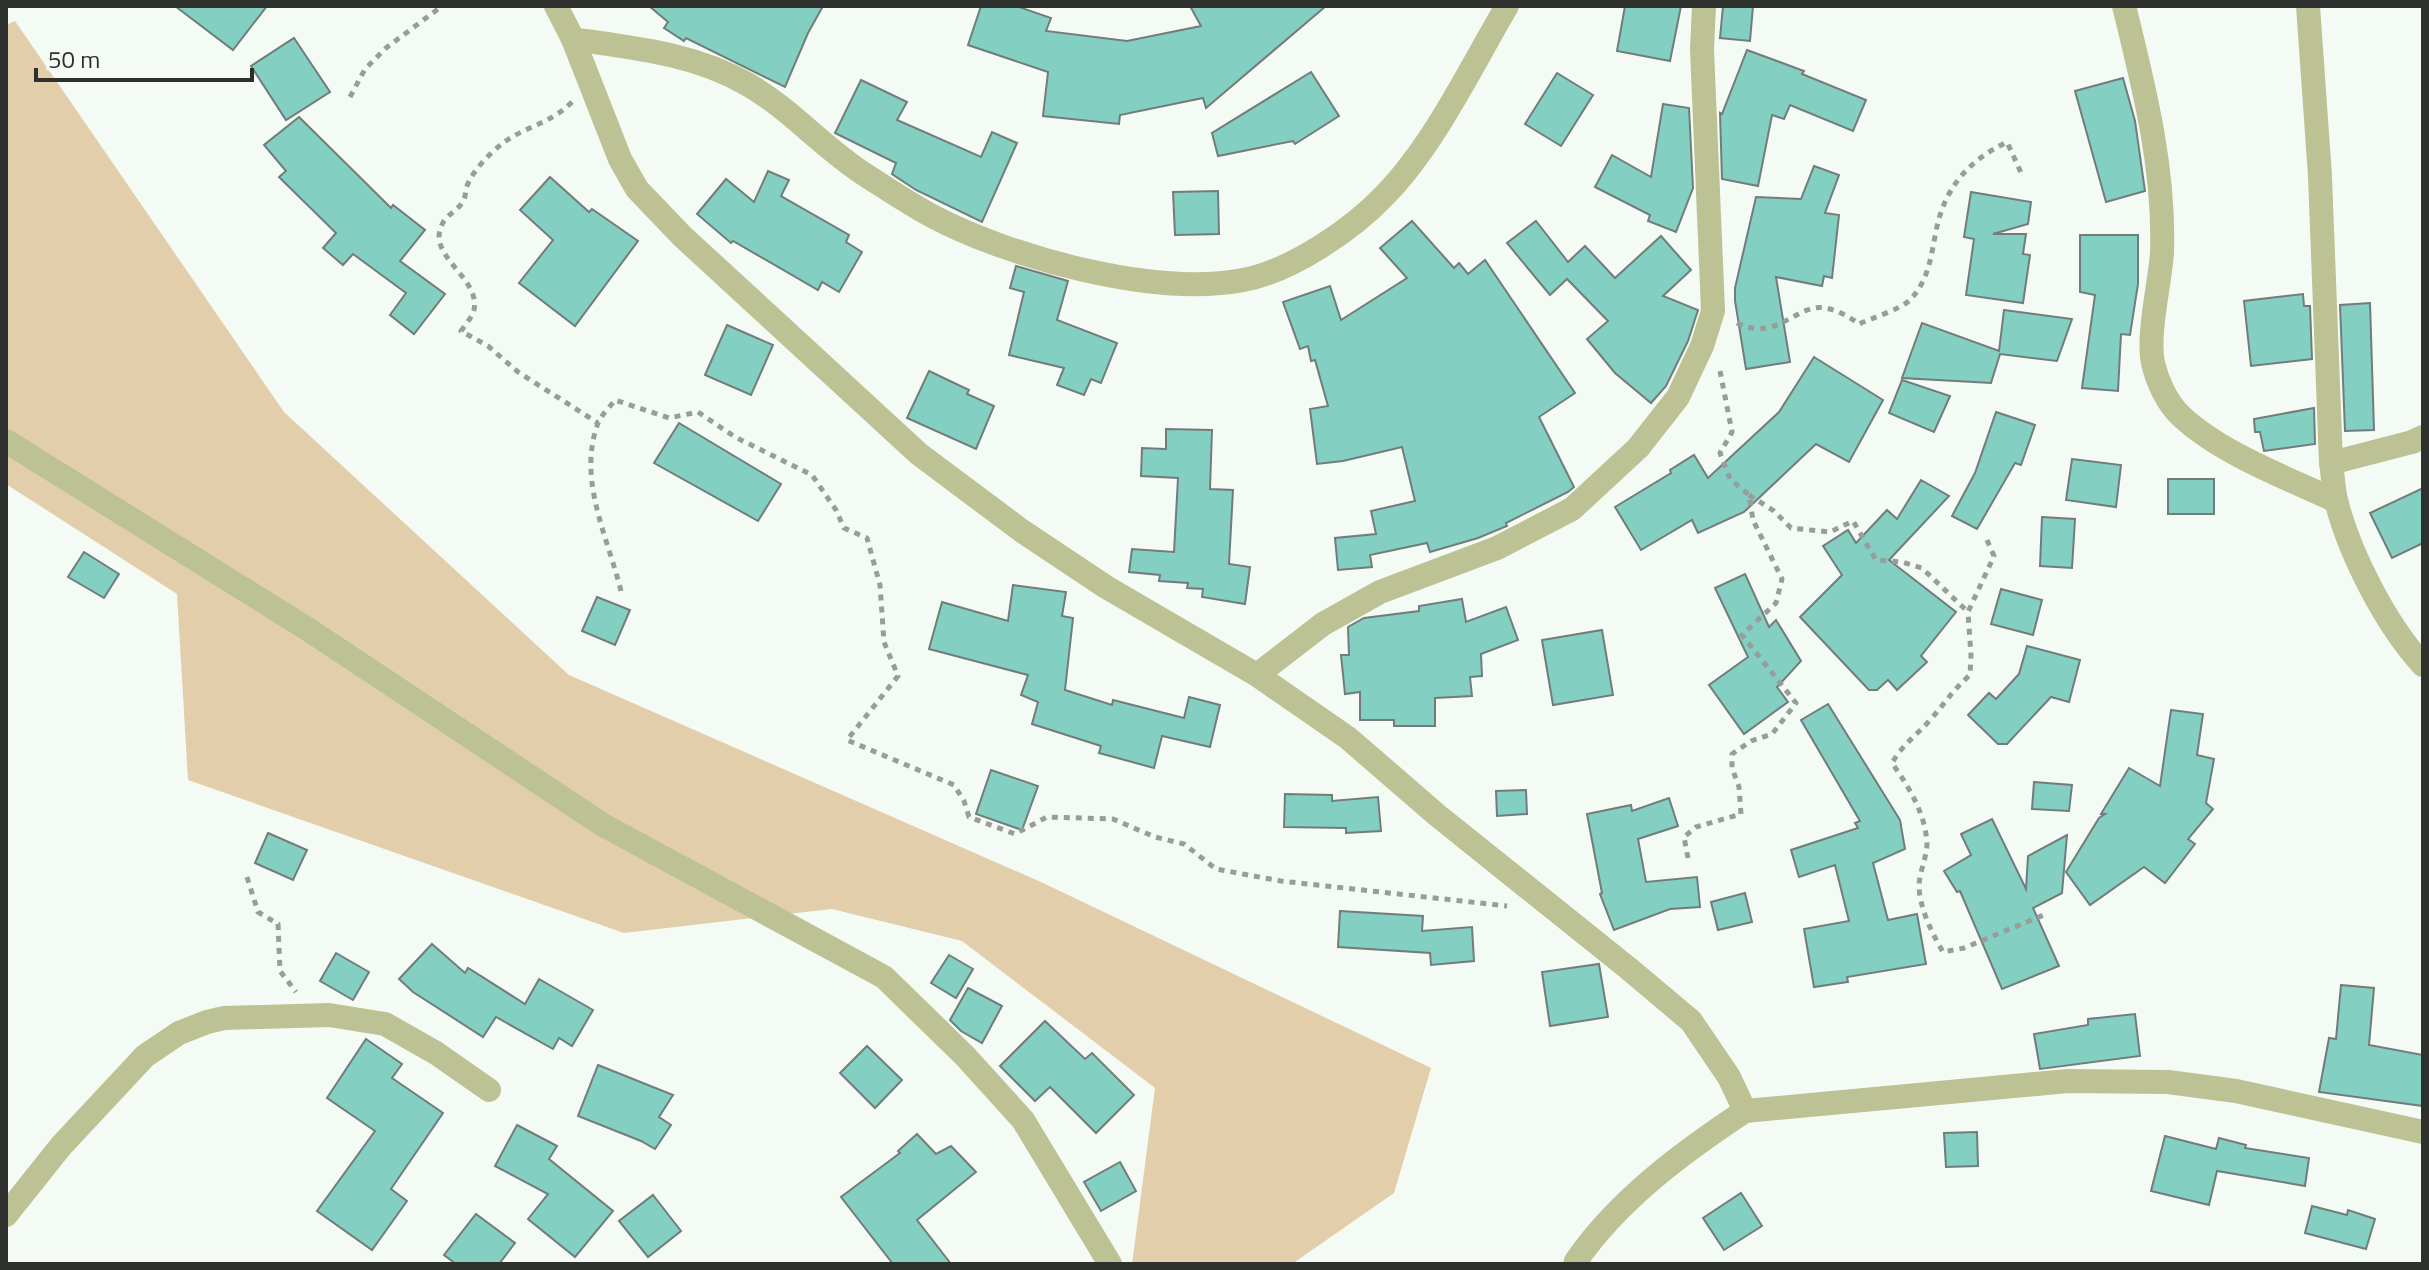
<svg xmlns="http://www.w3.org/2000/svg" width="2429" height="1270" font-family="'Titillium Web',sans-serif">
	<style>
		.green { fill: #e3ceac }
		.building { fill: #83d0c3; stroke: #727c7a; stroke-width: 2 }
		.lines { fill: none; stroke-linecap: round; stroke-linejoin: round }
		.path { stroke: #979d98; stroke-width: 5; stroke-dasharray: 6 6; stroke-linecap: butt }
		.street { stroke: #bdc294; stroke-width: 24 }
	</style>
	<rect width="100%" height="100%" fill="#f4fbf5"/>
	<path class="green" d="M 15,21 L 284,412 L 569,675 L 1041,882 L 1431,1068 L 1394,1193 L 1292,1264 L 1132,1264 L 1155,1088 L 962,941 L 832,909 L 624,933 L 188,780 L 177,594 L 6,484 L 6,25 Z"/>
	<g class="building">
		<path d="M 175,6 L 267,6 L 233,50 Z"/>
		<path d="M 649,6 L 823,6 L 808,33 L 785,87 L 686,38 L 684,41 L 664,28 L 668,22 Z"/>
		<path d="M 981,6 L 1016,6 L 1051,18 L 1046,31 L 1127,41 L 1201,26 L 1190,6 L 1326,6 L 1206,108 L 1203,98 L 1120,115 L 1119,124 L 1043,116 L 1048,72 L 968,45 Z"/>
		<path d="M 1625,6 L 1681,6 L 1670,61 L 1617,51 Z"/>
		<path d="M 1723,6 L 1753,6 L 1750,41 L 1720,38 Z"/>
		<path d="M 294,38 L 330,92 L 286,120 L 251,66 Z"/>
		<path d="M 1747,50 L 1804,71 L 1802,74 L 1866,100 L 1853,131 L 1790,105 L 1784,119 L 1772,115 L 1758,186 L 1722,179 L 1720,113 L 1722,114 Z"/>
		<path d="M 1311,72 L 1339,116 L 1295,144 L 1293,141 L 1218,156 L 1212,133 Z"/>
		<path d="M 1557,73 L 1593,95 L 1561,146 L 1525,124 Z"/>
		<path d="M 2123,78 L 2135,121 L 2145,191 L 2106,202 L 2075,91 Z"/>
		<path d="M 861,80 L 907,102 L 897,120 L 981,157 L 992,132 L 1017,143 L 982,222 L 916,190 L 892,174 L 896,163 L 835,133 Z"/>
		<path d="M 1663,104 L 1689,108 L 1693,188 L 1676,232 L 1648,221 L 1650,215 L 1595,187 L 1612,155 L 1651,177 Z"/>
		<path d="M 299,117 L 391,208 L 393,205 L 425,230 L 400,261 L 445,294 L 414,334 L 390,315 L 406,293 L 353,254 L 343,265 L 323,248 L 336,233 L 279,177 L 286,171 L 264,145 Z"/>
		<path d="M 1814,166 L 1839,175 L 1825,213 L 1839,215 L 1832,278 L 1824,276 L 1822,286 L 1776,277 L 1790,362 L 1746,369 L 1735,301 L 1735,288 L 1756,197 L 1801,199 Z"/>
		<path d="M 768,171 L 789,180 L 781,196 L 849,235 L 846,242 L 862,252 L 839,292 L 822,282 L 818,290 L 733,241 L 731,243 L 697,214 L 726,179 L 754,202 Z"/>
		<path d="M 550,177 L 589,212 L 592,209 L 638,241 L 575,326 L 519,283 L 553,240 L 520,210 Z"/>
		<path d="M 1218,191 L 1219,234 L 1175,235 L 1173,192 Z"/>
		<path d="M 1971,192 L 2031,202 L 2028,224 L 1993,234 L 2026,234 L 2023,254 L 2030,255 L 2023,303 L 1966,295 L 1974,239 L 1964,237 Z"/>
		<path d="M 1412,221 L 1454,268 L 1459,263 L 1468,274 L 1485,260 L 1575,393 L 1539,417 L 1574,487 L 1568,492 L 1506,523 L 1507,526 L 1478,538 L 1430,552 L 1427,543 L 1370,555 L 1372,567 L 1338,570 L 1335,538 L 1376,534 L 1371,511 L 1415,501 L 1402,447 L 1343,461 L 1317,464 L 1310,409 L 1328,406 L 1315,360 L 1311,361 L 1308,346 L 1300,349 L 1283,302 L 1330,286 L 1341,320 L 1407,278 L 1380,248 Z"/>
		<path d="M 1536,221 L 1568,262 L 1585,246 L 1615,278 L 1661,236 L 1691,270 L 1663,296 L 1698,310 L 1688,341 L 1666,386 L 1651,403 L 1615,373 L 1587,339 L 1608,321 L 1567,279 L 1550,295 L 1507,243 Z"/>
		<path d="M 2080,235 L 2138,235 L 2138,284 L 2130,335 L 2121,334 L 2118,391 L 2082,388 L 2095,295 L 2080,292 Z"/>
		<path d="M 1016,266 L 1068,281 L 1057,320 L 1117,343 L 1101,383 L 1091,379 L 1084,395 L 1057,385 L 1064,368 L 1009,355 L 1024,292 L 1010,288 Z"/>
		<path d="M 2303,294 L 2304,306 L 2310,306 L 2312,359 L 2251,366 L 2244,301 Z"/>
		<path d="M 2370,303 L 2374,430 L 2345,431 L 2340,305 Z"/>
		<path d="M 2004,310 L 2072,319 L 2057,361 L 2000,354 L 1991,383 L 1902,378 L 1922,323 L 1999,351 Z"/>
		<path d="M 727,325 L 773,345 L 751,395 L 705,375 Z"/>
		<path d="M 1814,357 L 1883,400 L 1849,462 L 1816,444 L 1744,512 L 1698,533 L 1692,520 L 1641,550 L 1615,507 L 1671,473 L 1670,470 L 1694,455 L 1708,478 L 1779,412 Z"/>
		<path d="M 929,371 L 969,390 L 967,394 L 994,406 L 976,449 L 907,418 Z"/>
		<path d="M 1902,380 L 1950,396 L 1934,432 L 1889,413 Z"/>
		<path d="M 2314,408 L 2315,444 L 2264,451 L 2260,432 L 2255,432 L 2254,419 Z"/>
		<path d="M 1996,412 L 2035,425 L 2021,465 L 2015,463 L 1977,529 L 1952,516 L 1975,473 Z"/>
		<path d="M 679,423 L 781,484 L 758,521 L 654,463 Z"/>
		<path d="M 1166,429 L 1212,430 L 1210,489 L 1233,490 L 1229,564 L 1250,567 L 1245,604 L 1202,597 L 1203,589 L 1187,588 L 1188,583 L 1159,581 L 1160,575 L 1129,572 L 1132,549 L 1174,552 L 1178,478 L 1141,476 L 1142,448 L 1166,449 Z"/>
		<path d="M 2072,459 L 2121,465 L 2116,507 L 2066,500 Z"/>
		<rect x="2168" y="479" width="46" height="35"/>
		<path d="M 1921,480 L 1949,496 L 1889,560 L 1956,612 L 1921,656 L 1927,662 L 1897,690 L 1888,680 L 1877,690 L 1869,690 L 1800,617 L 1842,575 L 1823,546 L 1848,530 L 1856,543 L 1887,510 L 1897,519 Z"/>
		<path d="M 2423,488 L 2423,543 L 2392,558 L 2370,513 Z"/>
		<path d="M 2042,517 L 2075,519 L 2072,568 L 2040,566 Z"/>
		<path d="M 84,552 L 119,574 L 104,598 L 68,577 Z"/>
		<path d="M 1745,574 L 1769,627 L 1776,620 L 1801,661 L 1777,687 L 1788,702 L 1744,734 L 1709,685 L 1748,657 L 1715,588 Z"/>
		<path d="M 1013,585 L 1066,592 L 1062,616 L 1073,618 L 1065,690 L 1112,705 L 1113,700 L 1184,718 L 1189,697 L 1220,705 L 1210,747 L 1162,736 L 1154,768 L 1099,753 L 1101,746 L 1032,724 L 1038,702 L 1021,695 L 1028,675 L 929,649 L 942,602 L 1008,621 Z"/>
		<path d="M 2001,589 L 2042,600 L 2033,635 L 1991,624 Z"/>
		<path d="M 597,597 L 630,610 L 615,645 L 582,631 Z"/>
		<path d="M 1462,599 L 1466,622 L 1506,607 L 1518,640 L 1481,654 L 1482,676 L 1470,677 L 1472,696 L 1435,698 L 1435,726 L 1394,726 L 1394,720 L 1360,720 L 1360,692 L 1345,694 L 1341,655 L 1349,655 L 1348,627 L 1364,618 L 1419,611 L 1419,606 Z"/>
		<path d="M 1602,630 L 1613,695 L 1553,705 L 1542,640 Z"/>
		<path d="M 2027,646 L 2080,660 L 2069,702 L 2051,697 L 2007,744 L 1998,744 L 1968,715 L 1989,693 L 1996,699 L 2019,674 Z"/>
		<path d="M 1828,704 L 1900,820 L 1905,849 L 1873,863 L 1888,920 L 1917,914 L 1926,964 L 1847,977 L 1848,982 L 1814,987 L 1804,929 L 1849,921 L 1835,865 L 1799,877 L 1791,850 L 1858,828 L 1855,823 L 1860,821 L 1801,720 Z"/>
		<path d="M 2171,710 L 2203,714 L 2197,755 L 2214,759 L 2206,803 L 2213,809 L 2188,839 L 2195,844 L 2165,883 L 2144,867 L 2090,905 L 2066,872 L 2099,818 L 2105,814 L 2101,814 L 2129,768 L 2160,786 Z"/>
		<path d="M 991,770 L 1038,786 L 1022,830 L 976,814 Z"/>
		<path d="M 2034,782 L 2072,785 L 2069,811 L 2032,809 Z"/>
		<path d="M 1526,790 L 1527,814 L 1497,816 L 1496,791 Z"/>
		<path d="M 1285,794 L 1332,795 L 1332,801 L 1378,797 L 1381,831 L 1346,833 L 1346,828 L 1284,827 Z"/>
		<path d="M 1669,798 L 1678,826 L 1638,839 L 1646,882 L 1697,877 L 1700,907 L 1670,909 L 1614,930 L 1600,894 L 1602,893 L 1587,814 L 1631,805 L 1632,811 Z"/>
		<path d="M 1992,819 L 2026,889 L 2028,856 L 2067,835 L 2062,893 L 2033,908 L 2059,966 L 2002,989 L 1960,891 L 1957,892 L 1944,871 L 1971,855 L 1961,834 Z"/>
		<path d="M 268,833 L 307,850 L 293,880 L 255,863 Z"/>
		<path d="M 1745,893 L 1752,922 L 1718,930 L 1711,902 Z"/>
		<path d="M 1340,911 L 1423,916 L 1422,931 L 1472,927 L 1474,961 L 1431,965 L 1430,953 L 1338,947 Z"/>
		<path d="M 432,944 L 465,973 L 468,968 L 525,1004 L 539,979 L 593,1010 L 572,1046 L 559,1038 L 553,1049 L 496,1017 L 483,1037 L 413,992 L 399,979 Z"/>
		<path d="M 336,953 L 369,972 L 353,1000 L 320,981 Z"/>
		<path d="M 949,955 L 973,969 L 956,998 L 931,983 Z"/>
		<path d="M 1599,964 L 1608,1017 L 1550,1026 L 1542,972 Z"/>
		<path d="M 2341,985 L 2374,988 L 2369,1045 L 2423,1055 L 2423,1106 L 2319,1092 L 2329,1038 L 2336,1039 Z"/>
		<path d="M 968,988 L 1002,1006 L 982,1043 L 961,1031 L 950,1020 Z"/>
		<path d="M 2135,1014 L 2140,1056 L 2040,1069 L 2034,1034 L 2088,1025 L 2088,1019 Z"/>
		<path d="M 1045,1021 L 1085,1059 L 1092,1053 L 1134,1095 L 1096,1133 L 1050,1087 L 1035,1101 L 1000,1066 Z"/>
		<path d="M 366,1039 L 402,1064 L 392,1078 L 443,1113 L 391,1189 L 407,1201 L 372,1250 L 317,1211 L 375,1131 L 327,1098 Z"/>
		<path d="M 867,1046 L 902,1080 L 875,1108 L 840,1073 Z"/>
		<path d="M 598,1065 L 673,1095 L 659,1117 L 671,1125 L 655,1149 L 641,1141 L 578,1116 Z"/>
		<path d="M 517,1125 L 557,1146 L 549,1159 L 613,1211 L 575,1257 L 528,1219 L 548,1194 L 495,1166 Z"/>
		<path d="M 1977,1132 L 1978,1166 L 1946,1167 L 1944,1133 Z"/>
		<path d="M 917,1134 L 936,1154 L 951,1146 L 976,1172 L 917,1220 L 951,1264 L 893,1264 L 841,1197 L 900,1153 L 898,1151 Z"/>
		<path d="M 2165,1136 L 2216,1149 L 2219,1138 L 2246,1145 L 2245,1148 L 2309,1158 L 2305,1186 L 2217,1171 L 2209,1205 L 2151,1191 Z"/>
		<path d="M 1120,1162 L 1136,1191 L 1101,1211 L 1084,1182 Z"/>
		<path d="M 1741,1193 L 1762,1226 L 1724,1250 L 1703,1218 Z"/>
		<path d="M 653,1195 L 681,1231 L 648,1257 L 619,1221 Z"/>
		<path d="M 2312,1206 L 2347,1215 L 2348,1210 L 2375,1219 L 2366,1249 L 2305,1233 Z"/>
		<path d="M 476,1214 L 515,1243 L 499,1264 L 456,1264 L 444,1255 Z"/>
	</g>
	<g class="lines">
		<g class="path">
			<path d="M 350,97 L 365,69 L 386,48 L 442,6"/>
			<path d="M 572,102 C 550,124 526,126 503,143 C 490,153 473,170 467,186 C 465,192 466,198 462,203 C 457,210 449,214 444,221 C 422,255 481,276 474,310 C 473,316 465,325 461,331 L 488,346 L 518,372 L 598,423"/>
			<path d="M 1737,323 C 1777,343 1796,303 1825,308 C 1837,310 1850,317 1859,324 C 1872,318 1901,309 1910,300 C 1929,280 1931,256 1936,231 C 1945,187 1968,161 2007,142 L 2023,177"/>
			<path d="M 1749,495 L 1774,511 L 1791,528 L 1830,532 L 1853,521 L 1876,560 L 1902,562 L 1922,568 L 1968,612"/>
			<path d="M 1987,540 L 1994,556 L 1968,612 L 1971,655 L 1970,675 C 1953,690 1945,703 1931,719 C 1916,736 1903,744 1892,763 C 1909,787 1925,813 1927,843 C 1927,858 1919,872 1919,887 C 1920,909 1932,933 1943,952 L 1964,948 L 2046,914"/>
			<path d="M 621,591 C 608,538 578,481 597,426 C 600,416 609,408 615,400 L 669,418 L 698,412 L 735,437 L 812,475 L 836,510 L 844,528 L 867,538 L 880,585 L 884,642 L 898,676 L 847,740 L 954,785 L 964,801 L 969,817 L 1015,834 L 1047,817 L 1113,819 L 1155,837 L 1184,844 L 1216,869 L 1281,881 L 1507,906"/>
			<path d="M 1688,858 L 1684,837 L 1696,827 L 1741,814 L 1739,787 L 1732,768 L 1732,754 L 1751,741 L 1772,734 L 1796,703 L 1742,635 L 1776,603 L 1782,579 L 1753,520 L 1749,495 L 1730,479 L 1720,453 L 1732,432 L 1720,371"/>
			<path d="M 247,877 L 258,912 L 278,924 L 280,971 L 296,992"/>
		</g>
		<g class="street">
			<path d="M 556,6 L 573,39 L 620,159 L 637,189 L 682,236 L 919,454 L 1022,531 L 1106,587 L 1257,675 L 1348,738 L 1437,815 L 1628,968 L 1691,1021 L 1729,1077 L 1745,1111 C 1683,1152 1619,1199 1576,1261 L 1578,1264"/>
			<path d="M 2124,6 C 2144,87 2165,169 2162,253 C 2160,283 2147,335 2153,363 C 2157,381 2167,403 2181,416 C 2220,453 2287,478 2336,501"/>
			<path d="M 2308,6 L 2320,176 L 2331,463 C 2333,475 2333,488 2336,500 C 2349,553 2386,625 2423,665"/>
			<path d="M 573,39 C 633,48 693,53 747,84 C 791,109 824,149 867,176 C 889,190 911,205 934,217 C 1012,258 1156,297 1243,280 C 1292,271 1353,229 1386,194 C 1435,143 1471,67 1507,6"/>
			<path d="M 6,441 L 306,628 L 603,825 L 884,977 L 965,1056 L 1023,1120 L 1110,1264"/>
			<path d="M 2331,463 L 2412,442 L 2423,437"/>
			<path d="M 1257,675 L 1323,624 L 1380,592 L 1497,548 L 1572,509 L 1638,448 L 1678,397 L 1702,346 L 1713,311 L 1702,49 L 1704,6"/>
			<path d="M 1745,1111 L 2068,1081 L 2168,1082 L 2236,1091 L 2423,1132"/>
			<path d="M 6,1215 L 61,1146 L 145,1056 L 179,1033 L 207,1022 L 224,1018 L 329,1015 L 385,1024 L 436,1053 L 489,1090"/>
		</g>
	</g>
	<rect width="2429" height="1270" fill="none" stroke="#2d302d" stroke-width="16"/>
	<path d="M36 68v12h216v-12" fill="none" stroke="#2d302d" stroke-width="4"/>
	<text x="48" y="68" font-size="24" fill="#2d302d" stroke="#f4fbf5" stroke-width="6" paint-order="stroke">50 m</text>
</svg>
